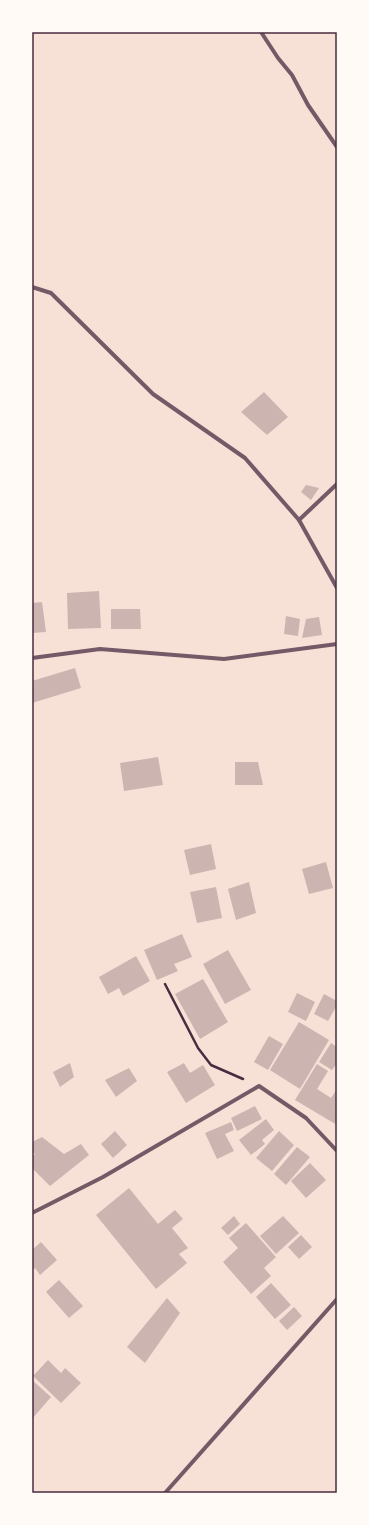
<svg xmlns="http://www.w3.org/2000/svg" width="369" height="1525" font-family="'Fira Sans Condensed',sans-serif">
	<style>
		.building { fill: #ccb4b1 }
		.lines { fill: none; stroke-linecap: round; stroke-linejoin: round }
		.path { stroke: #4a2c40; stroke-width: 2.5 }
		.minor { stroke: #755966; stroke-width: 4 }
		.neatline { fill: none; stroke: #4a2c40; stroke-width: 1.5 }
	</style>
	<rect width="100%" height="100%" fill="#f7e1d7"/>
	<g class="building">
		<path d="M 264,392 L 288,417 L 267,435 L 241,412 Z"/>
		<path d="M 306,485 L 319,488 L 311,500 L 301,492 Z"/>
		<path d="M 99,591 L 101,628 L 68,629 L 67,593 Z"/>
		<path d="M 42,602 L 46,632 L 32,633 L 32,603 Z"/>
		<path d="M 111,609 L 140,609 L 141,629 L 111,629 Z"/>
		<path d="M 286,616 L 300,619 L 298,636 L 284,634 Z"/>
		<path d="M 319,617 L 322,635 L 302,638 L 306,619 Z"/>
		<path d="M 75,668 L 81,688 L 32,703 L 32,681 Z"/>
		<path d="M 158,757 L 163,785 L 124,791 L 120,763 Z"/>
		<path d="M 235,762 L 258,762 L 263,785 L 235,785 Z"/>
		<path d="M 211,844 L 216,869 L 190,875 L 184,850 Z"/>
		<path d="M 326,862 L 333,888 L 309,894 L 302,869 Z"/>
		<path d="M 249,882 L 256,913 L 236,920 L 228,889 Z"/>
		<path d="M 216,887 L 222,918 L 197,923 L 190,892 Z"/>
		<path d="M 182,934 L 192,957 L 174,964 L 178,971 L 157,980 L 144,950 Z"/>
		<path d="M 228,950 L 251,990 L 225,1004 L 203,964 Z"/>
		<path d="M 136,956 L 150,981 L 123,996 L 119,988 L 108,994 L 99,977 Z"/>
		<path d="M 203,979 L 228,1022 L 200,1039 L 175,994 Z"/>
		<path d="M 297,993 L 315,1002 L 306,1021 L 288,1012 Z"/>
		<path d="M 324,994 L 337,1001 L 337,1005 L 328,1021 L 314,1014 Z"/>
		<path d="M 299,1022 L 329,1040 L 300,1089 L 270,1070 Z"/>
		<path d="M 269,1036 L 283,1044 L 268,1070 L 254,1062 Z"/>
		<path d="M 331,1043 L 337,1047 L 337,1063 L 332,1070 L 319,1062 Z"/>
		<path d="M 70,1063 L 74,1077 L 60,1087 L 53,1072 Z"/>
		<path d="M 184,1063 L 190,1073 L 203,1065 L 215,1085 L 186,1103 L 167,1072 Z"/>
		<path d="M 317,1064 L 328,1071 L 317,1089 L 331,1098 L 337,1089 L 337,1125 L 295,1100 Z"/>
		<path d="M 129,1068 L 137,1081 L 116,1097 L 105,1080 Z"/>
		<path d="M 255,1106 L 262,1119 L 237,1131 L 231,1118 Z"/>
		<path d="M 266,1119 L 274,1130 L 262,1140 L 265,1144 L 251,1155 L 239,1140 Z"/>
		<path d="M 231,1122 L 234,1130 L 225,1134 L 234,1151 L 217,1159 L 205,1133 Z"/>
		<path d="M 115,1131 L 127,1145 L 113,1158 L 101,1144 Z"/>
		<path d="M 279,1131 L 294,1145 L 272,1171 L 256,1158 Z"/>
		<path d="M 42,1137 L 64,1154 L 81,1144 L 89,1155 L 50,1186 L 32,1168 L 32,1157 L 35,1154 L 32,1151 L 32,1142 Z"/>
		<path d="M 297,1147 L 310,1157 L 286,1185 L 274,1174 Z"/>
		<path d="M 310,1163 L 326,1180 L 306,1198 L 291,1181 Z"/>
		<path d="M 129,1188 L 158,1224 L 175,1210 L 183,1219 L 172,1228 L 188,1248 L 179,1254 L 187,1263 L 156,1289 L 96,1215 Z"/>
		<path d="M 234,1216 L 240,1224 L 228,1235 L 221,1228 Z"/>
		<path d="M 283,1216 L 299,1233 L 276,1254 L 260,1236 Z"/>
		<path d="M 246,1223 L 276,1257 L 264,1268 L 271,1276 L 251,1294 L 223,1262 L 238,1248 L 229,1238 Z"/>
		<path d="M 301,1235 L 312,1247 L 299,1259 L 288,1247 Z"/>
		<path d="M 41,1242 L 57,1260 L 40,1275 L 35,1268 L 32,1271 L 32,1250 Z"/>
		<path d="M 59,1280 L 83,1306 L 69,1318 L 46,1292 Z"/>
		<path d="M 271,1283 L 291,1305 L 275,1319 L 256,1297 Z"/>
		<path d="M 167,1298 L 180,1313 L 145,1363 L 127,1347 Z"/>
		<path d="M 294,1307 L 302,1316 L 287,1330 L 279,1321 Z"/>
		<path d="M 48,1360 L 61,1373 L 65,1368 L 81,1383 L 61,1403 L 33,1376 Z"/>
		<path d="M 32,1380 L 51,1397 L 32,1419 Z"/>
	</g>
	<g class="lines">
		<path class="path" d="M 165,984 L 198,1048 L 211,1065 L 243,1079"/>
		<g class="minor">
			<path d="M 261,32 L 278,58 L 292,75 L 308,105 L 337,147"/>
			<path d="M 32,287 L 51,293 L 153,394 L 245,458 L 299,520 L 337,588"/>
			<path d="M 299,520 L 337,484"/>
			<path d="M 32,658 L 100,649 L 224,659 L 337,644"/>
			<path d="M 32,1213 L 103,1177 L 259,1086 L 306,1118 L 337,1151"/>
			<path d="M 165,1493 L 337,1299"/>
		</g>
	</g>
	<rect width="369" height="1525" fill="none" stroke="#fffaf5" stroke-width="66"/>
	<rect x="33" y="33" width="303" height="1459" class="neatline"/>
</svg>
